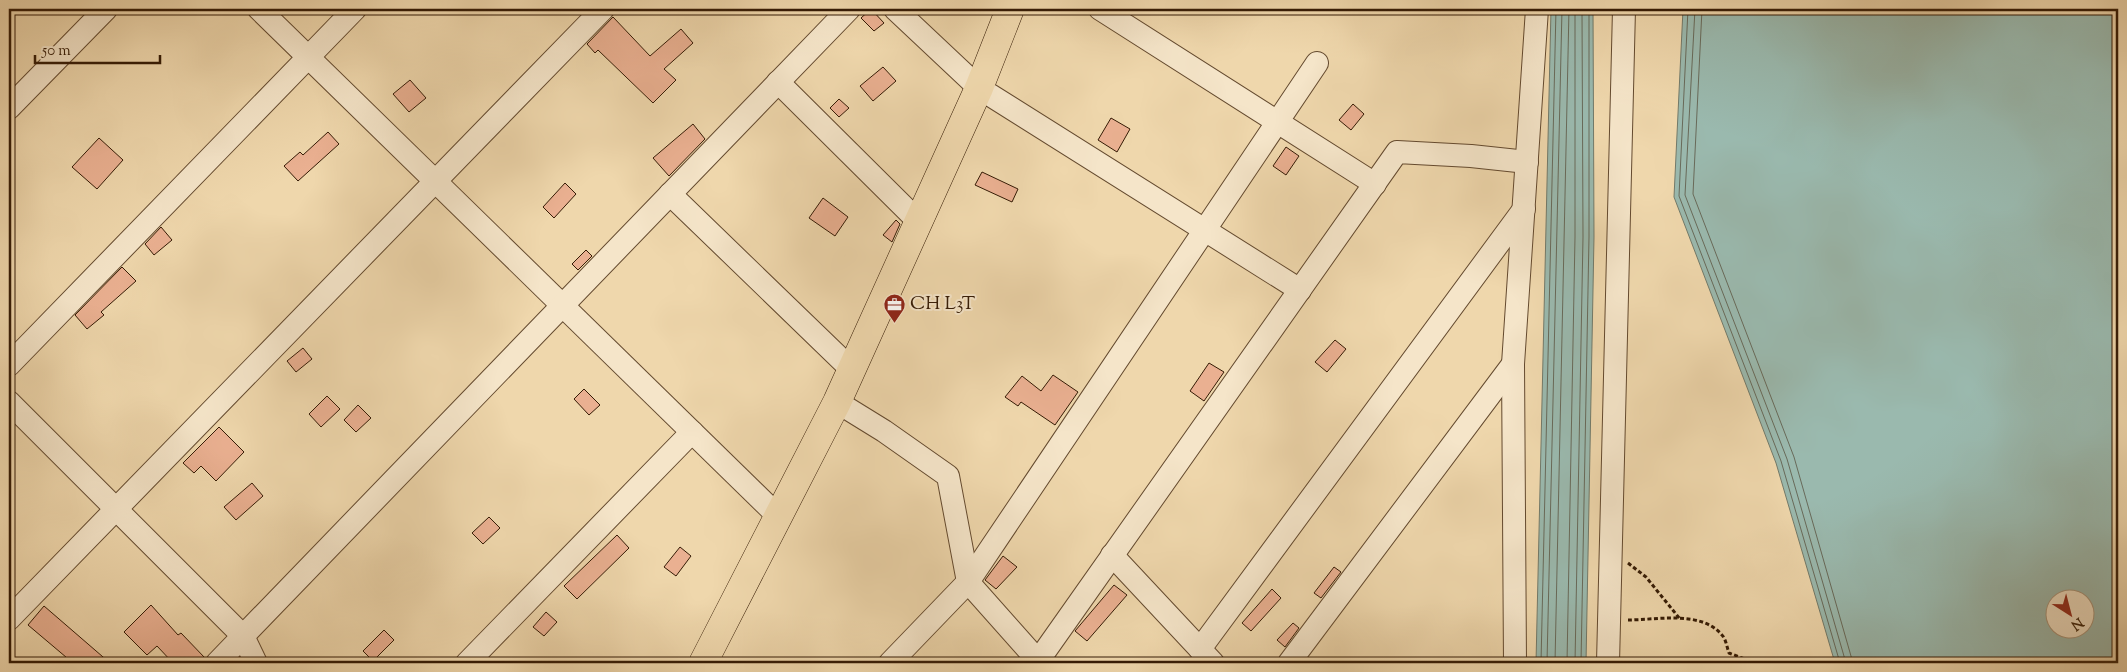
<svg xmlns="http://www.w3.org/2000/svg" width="2127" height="672" font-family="'Sorts Mill Goudy',serif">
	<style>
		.water { fill: #9ab9ae; stroke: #727a6a; fill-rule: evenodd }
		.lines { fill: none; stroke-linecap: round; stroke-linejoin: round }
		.shore { stroke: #686a5a; stroke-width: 1 }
		.building { fill: #eab091; stroke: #351b05 }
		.minor-casing { stroke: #644a2f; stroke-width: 24 }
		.major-casing { stroke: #351b05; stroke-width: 29 }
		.path { stroke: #351b05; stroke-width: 3; stroke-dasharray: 4 2.5; stroke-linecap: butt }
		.minor { stroke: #f5e5c9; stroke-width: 22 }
		.major { stroke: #efd7ac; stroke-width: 28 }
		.labels { text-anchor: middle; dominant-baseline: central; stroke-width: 4; stroke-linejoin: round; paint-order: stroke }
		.poi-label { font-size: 19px; fill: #351b05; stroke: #f5e5c9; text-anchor: start }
	</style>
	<rect width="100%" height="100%" fill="#efd7ac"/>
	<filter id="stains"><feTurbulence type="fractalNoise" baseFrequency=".004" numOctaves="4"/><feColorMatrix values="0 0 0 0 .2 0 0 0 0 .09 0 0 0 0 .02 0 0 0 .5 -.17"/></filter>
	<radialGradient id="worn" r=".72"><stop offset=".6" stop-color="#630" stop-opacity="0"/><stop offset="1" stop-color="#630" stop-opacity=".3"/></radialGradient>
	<g class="water">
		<path d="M 1551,9 L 1593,9 L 1594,237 L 1586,663 L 1536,663 Z"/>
		<path d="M 1683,9 L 2118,9 L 2118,663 L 1835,663 L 1776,463 L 1674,197 ZM 2054,600 L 2084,600 L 2084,630 L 2054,630 Z"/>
	</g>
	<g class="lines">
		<g class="shore">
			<path d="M 1688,9 L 1679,196 L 1781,461 L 1840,663"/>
			<path d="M 1695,9 L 1685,195 L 1787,459 L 1846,663"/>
			<path d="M 1702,9 L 1693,194 L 1794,457 L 1853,663"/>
			<path d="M 1541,663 L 1556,9"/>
			<path d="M 1547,663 L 1562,9"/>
			<path d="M 1555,663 L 1569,9"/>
			<path d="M 1567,663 L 1575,237 L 1575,9"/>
			<path d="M 1575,663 L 1583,237 L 1582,9"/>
			<path d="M 1581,663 L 1589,237 L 1589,9"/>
		</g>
	</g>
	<g class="building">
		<path d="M 871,9 L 884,23 L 874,31 L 861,18 Z"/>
		<path d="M 613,17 L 650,56 L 681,29 L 693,43 L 664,69 L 676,80 L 653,103 L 598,50 L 595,53 L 587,44 Z"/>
		<path d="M 883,67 L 896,81 L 873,101 L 860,86 Z"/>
		<path d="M 410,80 L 426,98 L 409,112 L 393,94 Z"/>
		<path d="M 839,99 L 849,108 L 839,117 L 830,108 Z"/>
		<path d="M 1353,104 L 1364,114 L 1351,130 L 1339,120 Z"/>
		<path d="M 1111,118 L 1130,129 L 1117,152 L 1098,140 Z"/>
		<path d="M 693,124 L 705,139 L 669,176 L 653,158 Z"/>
		<path d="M 328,132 L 339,144 L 298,181 L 284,166 L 300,152 L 303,155 Z"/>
		<path d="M 99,138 L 123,160 L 97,189 L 72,167 Z"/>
		<path d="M 1286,147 L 1299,156 L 1286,175 L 1273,166 Z"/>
		<path d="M 982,172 L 1018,189 L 1012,202 L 975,185 Z"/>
		<path d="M 565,183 L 576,194 L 554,218 L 543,207 Z"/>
		<path d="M 823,198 L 848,217 L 835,236 L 809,218 Z"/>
		<path d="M 896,220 L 900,224 L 892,242 L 883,235 Z"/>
		<path d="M 161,227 L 172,240 L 154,255 L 145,244 Z"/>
		<path d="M 586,250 L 592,256 L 578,270 L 572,264 Z"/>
		<path d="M 122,267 L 136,281 L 101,312 L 104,315 L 87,329 L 75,315 Z"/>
		<path d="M 1335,340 L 1346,349 L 1327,372 L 1315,362 Z"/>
		<path d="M 303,348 L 312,359 L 296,372 L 287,361 Z"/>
		<path d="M 1209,363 L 1224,372 L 1204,401 L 1190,391 Z"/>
		<path d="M 1053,375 L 1078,392 L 1055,425 L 1021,402 L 1018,406 L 1005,397 L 1022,376 L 1041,391 Z"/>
		<path d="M 584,389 L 600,405 L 589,415 L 574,399 Z"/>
		<path d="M 327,396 L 340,409 L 321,427 L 309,414 Z"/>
		<path d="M 358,405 L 371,418 L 356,432 L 344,420 Z"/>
		<path d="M 219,427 L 244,452 L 216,481 L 201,466 L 194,473 L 183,463 Z"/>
		<path d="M 252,483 L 263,496 L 236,520 L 224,507 Z"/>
		<path d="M 489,517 L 500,528 L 483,544 L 472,533 Z"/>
		<path d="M 617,535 L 629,548 L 577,599 L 564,586 Z"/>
		<path d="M 680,547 L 691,556 L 676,576 L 664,567 Z"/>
		<path d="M 1003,556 L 1017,567 L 996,589 L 985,580 Z"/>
		<path d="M 1334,567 L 1341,572 L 1321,598 L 1314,593 Z"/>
		<path d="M 1114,585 L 1127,595 L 1087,641 L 1075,631 Z"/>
		<path d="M 1272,589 L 1281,598 L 1251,631 L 1242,623 Z"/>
		<path d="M 151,605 L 178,635 L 181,633 L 205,658 L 204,663 L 173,663 L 157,646 L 147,655 L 124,632 Z"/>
		<path d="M 44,606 L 110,663 L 73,663 L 28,625 Z"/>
		<path d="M 546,612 L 557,622 L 544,636 L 533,627 Z"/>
		<path d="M 1293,623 L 1299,628 L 1285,647 L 1277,640 Z"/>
		<path d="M 384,630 L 394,640 L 373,661 L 363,651 Z"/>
	</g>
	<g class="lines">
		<defs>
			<g id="minor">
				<path d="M 259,9 L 779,517"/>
				<path d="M 895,9 L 979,88 L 1300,290"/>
				<path d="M 1100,9 L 1375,184"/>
				<path d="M 778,82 L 919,222"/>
				<path d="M 9,108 L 106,9"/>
				<path d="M 670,194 L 852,370"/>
				<path d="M 9,365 L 355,9"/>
				<path d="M 9,402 L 243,636 L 256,663"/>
				<path d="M 837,402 L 884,431 L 948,476 L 968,582 L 1040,663"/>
				<path d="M 1112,555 L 1213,663"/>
				<path d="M 9,619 L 603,9"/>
				<path d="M 1200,649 L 1524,209"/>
				<path d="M 1038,661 L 1397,152 L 1471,156 L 1527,162"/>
				<path d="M 217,663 L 849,9"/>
				<path d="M 467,663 L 692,432"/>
				<path d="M 890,663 L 968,582 L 1317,63"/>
				<path d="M 1289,663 L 1513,364"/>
				<path d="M 1515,663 L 1513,364 L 1537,9"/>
				<path d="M 1608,663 L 1624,9"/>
			</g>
			<path id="major" d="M 703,663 L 837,402 L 979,88 L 1010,9"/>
		</defs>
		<use href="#minor" class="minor-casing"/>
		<use href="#major" class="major-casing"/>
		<g class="path">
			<path d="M 1628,563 L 1646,577 L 1680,619"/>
			<path d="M 1628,620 C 1657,620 1701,610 1722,635 C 1726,639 1727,648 1729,653 L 1755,663"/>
			<path d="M 1773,663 L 1782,663"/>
		</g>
		<use href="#minor" class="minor"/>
		<use href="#major" class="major"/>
	</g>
	<defs>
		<symbol id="office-pin" viewBox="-11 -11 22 30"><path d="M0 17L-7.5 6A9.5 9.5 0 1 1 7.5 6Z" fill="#8f2418" stroke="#f5e5c9"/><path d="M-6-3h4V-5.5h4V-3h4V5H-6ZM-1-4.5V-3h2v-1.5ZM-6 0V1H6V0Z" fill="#fff"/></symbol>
	</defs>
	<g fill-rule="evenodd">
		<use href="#office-pin" x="882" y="292" width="25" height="34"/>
	</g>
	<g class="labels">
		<g class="poi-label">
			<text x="910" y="304">CH L3T</text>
		</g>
	</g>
	<rect width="2127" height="672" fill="none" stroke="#efd7ac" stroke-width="30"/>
	<rect x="10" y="10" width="2107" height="652" fill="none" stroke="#351b05" stroke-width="2.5"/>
	<rect x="15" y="15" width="2097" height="642" fill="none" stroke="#351b05"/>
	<g transform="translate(2070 614) rotate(144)"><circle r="24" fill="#f5e5c9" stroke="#a8947b"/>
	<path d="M0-4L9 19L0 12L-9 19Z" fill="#8f2418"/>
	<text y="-8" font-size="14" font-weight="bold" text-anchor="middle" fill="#351b05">N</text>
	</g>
	<path d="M35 55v8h125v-8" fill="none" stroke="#351b05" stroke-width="2.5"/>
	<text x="42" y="55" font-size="15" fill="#351b05" stroke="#f5e5c9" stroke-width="4" paint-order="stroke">50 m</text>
	<rect width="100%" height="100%" filter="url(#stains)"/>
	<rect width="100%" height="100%" fill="url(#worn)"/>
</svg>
